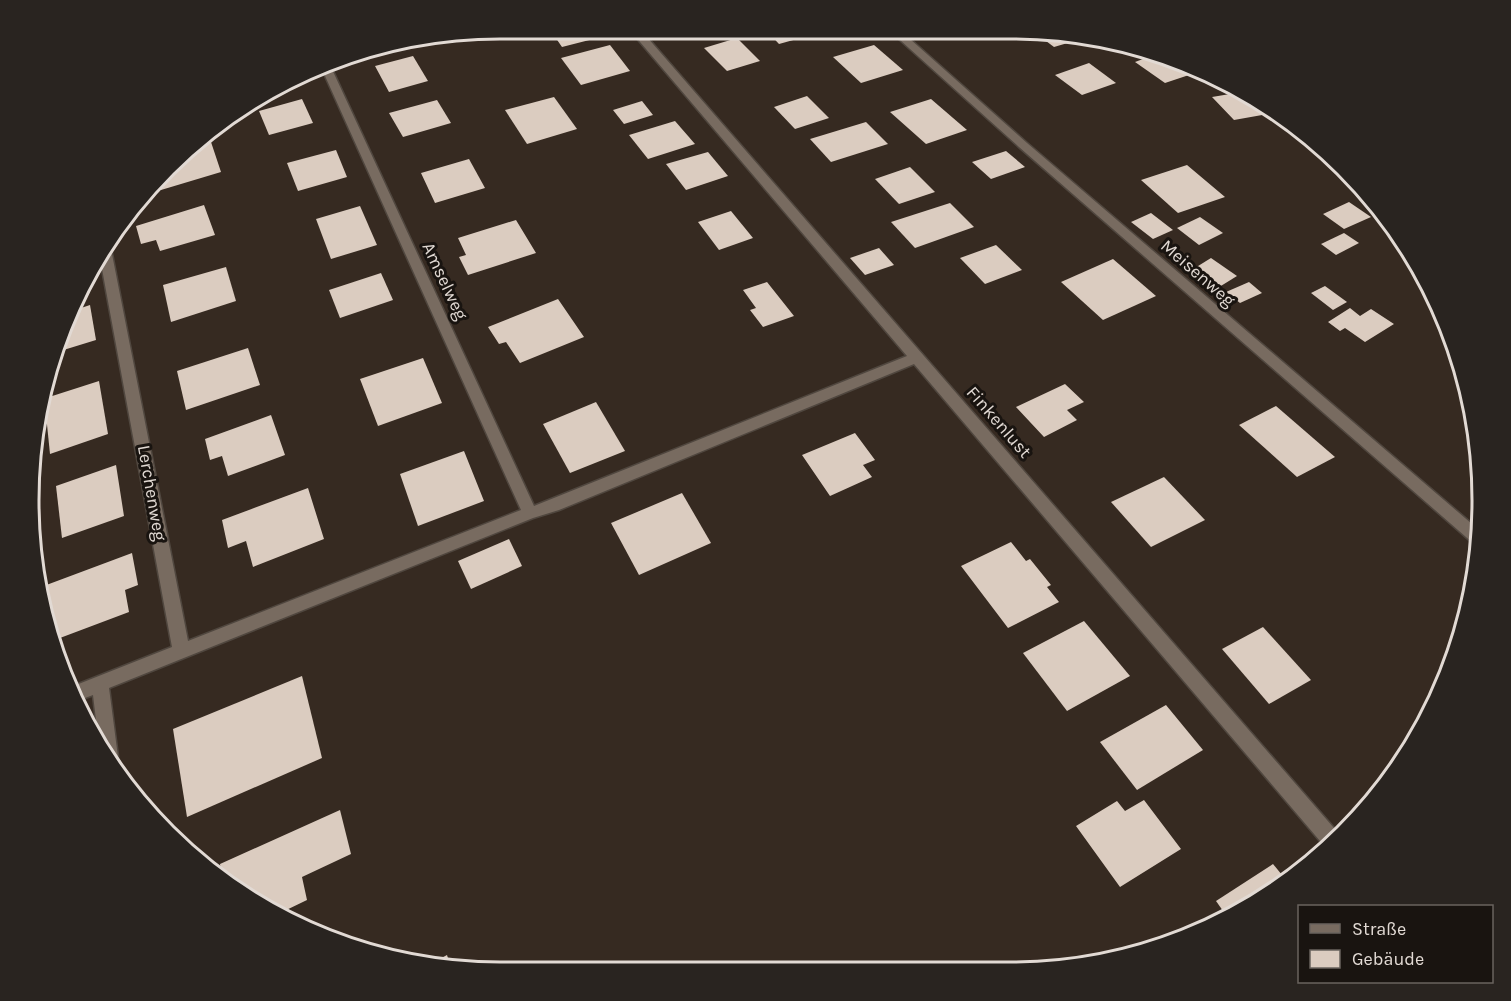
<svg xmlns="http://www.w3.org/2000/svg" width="1511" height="1001" font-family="Karla,sans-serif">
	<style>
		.building { fill: #dbccc0 }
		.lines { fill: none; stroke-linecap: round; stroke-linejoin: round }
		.minor-casing { stroke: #50473f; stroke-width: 3 }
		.minor { fill: #786b60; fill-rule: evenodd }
		.labels { text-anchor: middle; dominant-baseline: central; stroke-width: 6; stroke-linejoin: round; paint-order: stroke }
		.street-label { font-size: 18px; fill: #e2dad4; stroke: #191410 }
		.rim { fill: none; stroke: #e2dad4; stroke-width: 3 }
	</style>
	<rect width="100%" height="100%" fill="#362a21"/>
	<g class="building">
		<path d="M 565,29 L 604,29 L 609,35 L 562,47 L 553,34 L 566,31 Z"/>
		<path d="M 766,30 L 812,31 L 815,34 L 779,44 Z"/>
		<path d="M 1034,32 L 1072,33 L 1088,37 L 1054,47 Z"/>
		<path d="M 737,38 L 760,61 L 727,71 L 704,48 Z"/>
		<path d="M 610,45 L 630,71 L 581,85 L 561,58 Z"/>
		<path d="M 874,45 L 903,70 L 861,83 L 833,57 Z"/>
		<path d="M 413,56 L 428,81 L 389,92 L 375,66 Z"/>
		<path d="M 1151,56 L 1187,67 L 1195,73 L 1165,83 L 1135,62 Z"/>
		<path d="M 1089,63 L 1116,83 L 1082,95 L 1055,75 Z"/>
		<path d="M 1242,92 L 1270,111 L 1273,113 L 1234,120 L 1212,97 Z"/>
		<path d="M 807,96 L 829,118 L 795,129 L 774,107 Z"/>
		<path d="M 554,97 L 577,129 L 527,144 L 505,110 Z"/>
		<path d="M 302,99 L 313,123 L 269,135 L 259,111 Z"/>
		<path d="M 931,99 L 967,130 L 926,144 L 890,112 Z"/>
		<path d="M 437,100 L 451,123 L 403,137 L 389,113 Z"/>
		<path d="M 642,101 L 653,115 L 624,124 L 613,110 Z"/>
		<path d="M 675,121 L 695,144 L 648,159 L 629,135 Z"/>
		<path d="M 866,122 L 888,144 L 831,162 L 810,139 Z"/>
		<path d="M 210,139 L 221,172 L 161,190 L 159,182 L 204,140 Z"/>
		<path d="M 336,150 L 347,177 L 298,191 L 287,163 Z"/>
		<path d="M 1006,151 L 1025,167 L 991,179 L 972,162 Z"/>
		<path d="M 708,152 L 728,176 L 686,190 L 666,164 Z"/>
		<path d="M 469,159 L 485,188 L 435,203 L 421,173 Z"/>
		<path d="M 1187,165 L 1225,197 L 1178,213 L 1141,180 Z"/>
		<path d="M 910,167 L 935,192 L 899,204 L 875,179 Z"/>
		<path d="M 1349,202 L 1371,217 L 1344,229 L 1323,214 Z"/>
		<path d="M 950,203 L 974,227 L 915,248 L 891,222 Z"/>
		<path d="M 204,205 L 215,235 L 160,251 L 156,240 L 141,244 L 136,226 Z"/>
		<path d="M 360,206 L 377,245 L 331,259 L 316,219 Z"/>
		<path d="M 731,211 L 753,238 L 719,250 L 698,222 Z"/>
		<path d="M 1151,213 L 1173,230 L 1153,239 L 1131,222 Z"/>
		<path d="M 1200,217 L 1223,233 L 1199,245 L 1177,228 Z"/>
		<path d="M 516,220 L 536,253 L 468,275 L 459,257 L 466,255 L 458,238 Z"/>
		<path d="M 1344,233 L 1359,243 L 1336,255 L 1321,244 Z"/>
		<path d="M 996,245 L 1022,270 L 985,284 L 960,258 Z"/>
		<path d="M 879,248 L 894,265 L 865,275 L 850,258 Z"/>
		<path d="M 1211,258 L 1237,276 L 1216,289 L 1190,271 Z"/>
		<path d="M 1113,259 L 1156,296 L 1103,320 L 1061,282 Z"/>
		<path d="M 226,267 L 236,301 L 171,322 L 163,285 Z"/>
		<path d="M 381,273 L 393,300 L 340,318 L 329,290 Z"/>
		<path d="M 767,282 L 794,316 L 763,327 L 750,310 L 756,308 L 743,290 Z"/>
		<path d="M 1249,282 L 1262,293 L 1240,303 L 1226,292 Z"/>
		<path d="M 1325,286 L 1347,302 L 1333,310 L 1311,293 Z"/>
		<path d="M 558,299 L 584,337 L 520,363 L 506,342 L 499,344 L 488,327 Z"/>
		<path d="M 90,305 L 96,340 L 57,352 L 64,320 L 69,312 Z"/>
		<path d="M 1350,308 L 1360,316 L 1371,309 L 1394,324 L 1365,342 L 1345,328 L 1340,331 L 1328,322 Z"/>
		<path d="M 248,348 L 260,385 L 186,410 L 177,371 Z"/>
		<path d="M 423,358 L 442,403 L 378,426 L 360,379 Z"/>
		<path d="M 99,381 L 108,434 L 50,454 L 45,405 L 46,398 Z"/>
		<path d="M 1065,384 L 1084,402 L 1067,410 L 1077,420 L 1044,437 L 1016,407 Z"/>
		<path d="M 596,402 L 625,451 L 570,473 L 543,424 Z"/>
		<path d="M 1276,406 L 1335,457 L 1297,477 L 1239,425 Z"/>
		<path d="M 271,415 L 285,455 L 228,476 L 222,456 L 210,460 L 205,439 Z"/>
		<path d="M 855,433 L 875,460 L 863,465 L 872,477 L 830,496 L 802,455 Z"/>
		<path d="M 464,451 L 484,501 L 418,526 L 400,474 Z"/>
		<path d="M 116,465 L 124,516 L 62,538 L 56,486 Z"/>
		<path d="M 1164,477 L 1205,520 L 1151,547 L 1111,502 Z"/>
		<path d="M 308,488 L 324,539 L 253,567 L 246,541 L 228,548 L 222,520 Z"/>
		<path d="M 682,493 L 711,543 L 639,575 L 611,523 Z"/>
		<path d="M 509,539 L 522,566 L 471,589 L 458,561 Z"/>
		<path d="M 1011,542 L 1026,561 L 1030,559 L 1051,585 L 1047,587 L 1059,602 L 1008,628 L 961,566 Z"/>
		<path d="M 132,553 L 138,585 L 125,590 L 129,612 L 52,641 L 44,622 L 41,587 Z"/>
		<path d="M 1084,621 L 1130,676 L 1067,711 L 1023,653 Z"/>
		<path d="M 1263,627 L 1311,680 L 1269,704 L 1222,649 Z"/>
		<path d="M 302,676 L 322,758 L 187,817 L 173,729 Z"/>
		<path d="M 1166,705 L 1203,750 L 1137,790 L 1100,742 Z"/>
		<path d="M 1144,800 L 1181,849 L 1120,887 L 1076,826 L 1117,801 L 1125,811 Z"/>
		<path d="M 340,810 L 351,854 L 302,877 L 307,900 L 278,914 L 222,877 L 220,864 Z"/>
		<path d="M 1273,864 L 1287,881 L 1228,918 L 1216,901 Z"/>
		<path d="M 447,955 L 451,968 L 428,965 Z"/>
	</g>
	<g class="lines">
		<defs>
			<g id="minor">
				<path d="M 629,29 L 640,29 L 1340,835 L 1326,848 L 914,364 L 559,510 L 533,518 L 109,688 L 118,757 L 114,764 L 99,745 L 93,695 L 77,701 L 71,687 L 172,647 L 100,258 L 107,246 L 111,249 L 188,641 L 521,510 L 321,67 L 329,63 L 330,65 L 534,506 L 907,356 Z"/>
				<path d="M 890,31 L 901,31 L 1027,143 L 1479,530 L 1479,545 L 1474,544 L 1019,147 Z"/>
			</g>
		</defs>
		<use href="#minor" class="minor-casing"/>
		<use href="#minor" class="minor"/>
	</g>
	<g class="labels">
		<g class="street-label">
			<text transform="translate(1198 273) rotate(41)">Meisenweg</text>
			<text transform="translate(445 281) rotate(65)">Amselweg</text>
			<text transform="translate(999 422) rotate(49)">Finkenlust</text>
			<text transform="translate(152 493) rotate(80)">Lerchenweg</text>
		</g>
	</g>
	<path d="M0 0H1511V1001H0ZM500 39H1011A461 461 0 0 1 1472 500V501A461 461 0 0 1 1011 962H500A461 461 0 0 1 39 501V500A461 461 0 0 1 500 39Z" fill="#292420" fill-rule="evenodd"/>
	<path class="rim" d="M500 39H1011A461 461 0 0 1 1472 500V501A461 461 0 0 1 1011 962H500A461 461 0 0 1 39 501V500A461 461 0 0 1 500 39Z"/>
	<rect x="1298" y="905" width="195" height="78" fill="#191410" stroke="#69635e" stroke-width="1.5"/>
	<rect x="1310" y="924" width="30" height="9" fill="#786b60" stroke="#69635e" stroke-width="1.5"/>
	<text x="1352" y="935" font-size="18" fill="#e2dad4">Straße</text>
	<rect x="1310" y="950" width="30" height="18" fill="#dbccc0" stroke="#69635e" stroke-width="1.5"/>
	<text x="1352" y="965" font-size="18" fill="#e2dad4">Gebäude</text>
</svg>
